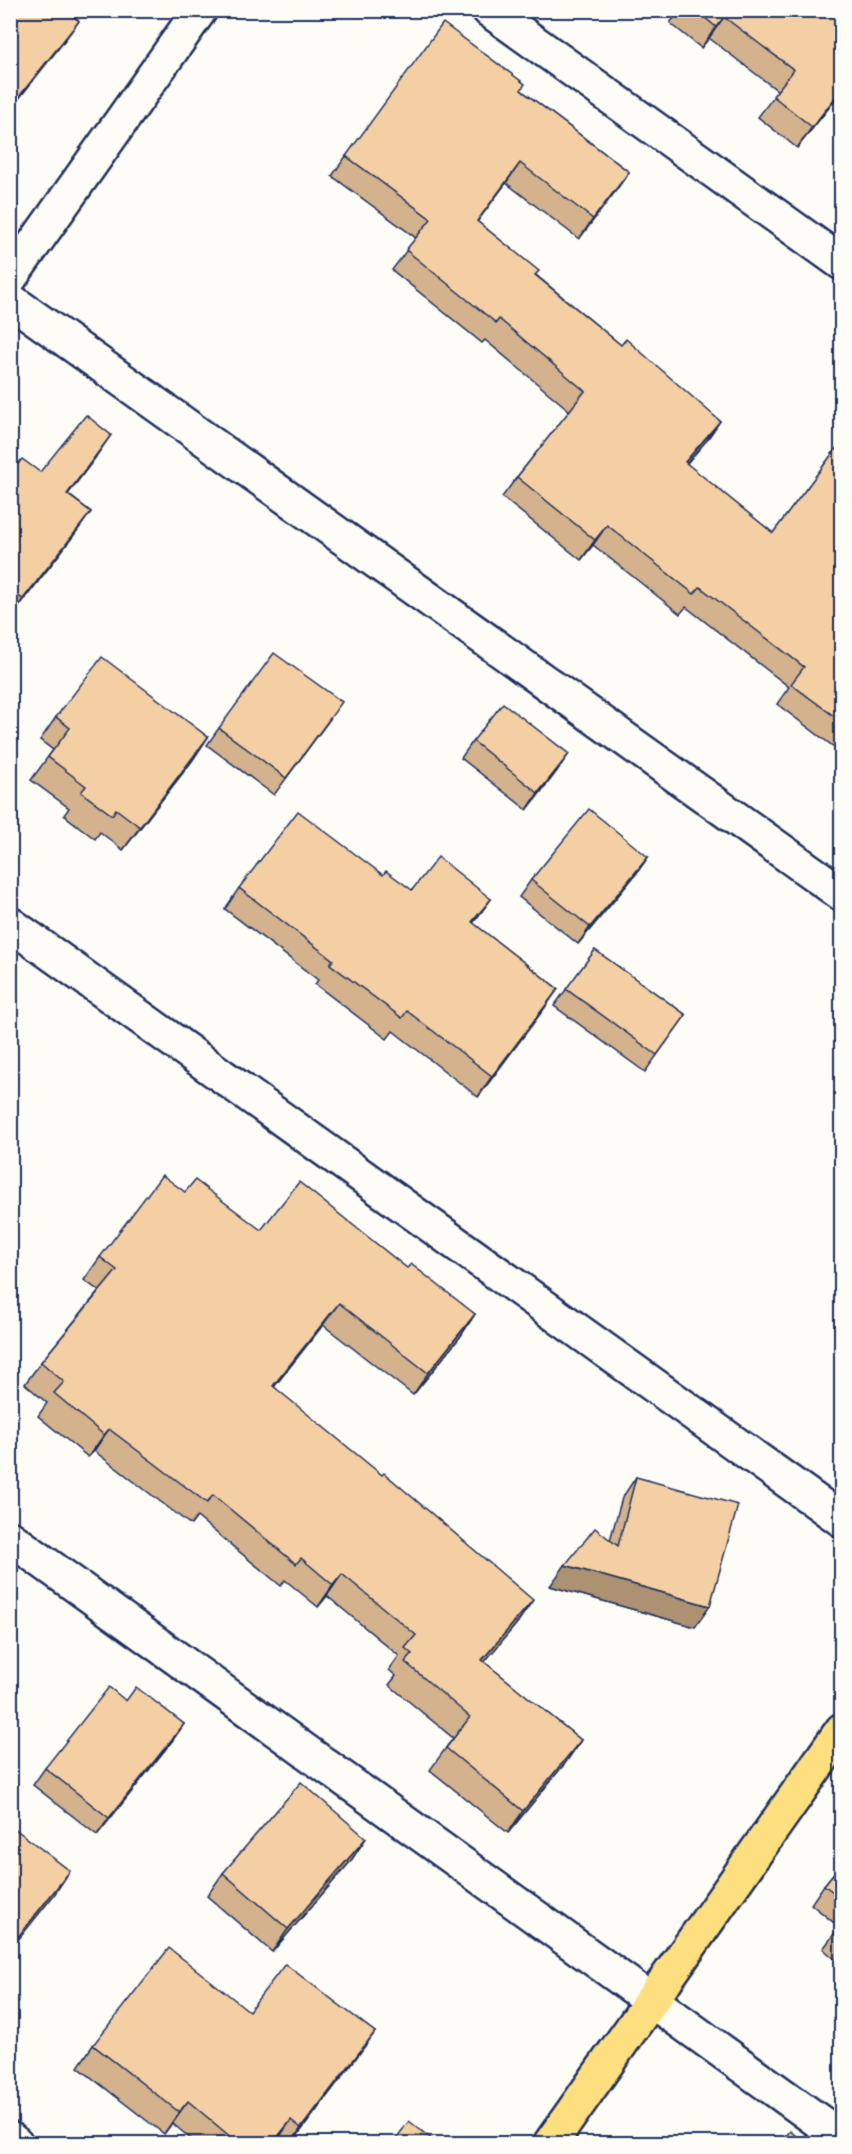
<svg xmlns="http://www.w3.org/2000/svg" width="852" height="2154" font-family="Pangolin,sans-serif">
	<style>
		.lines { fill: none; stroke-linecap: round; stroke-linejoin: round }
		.minor-casing { stroke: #1b2f5e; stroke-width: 38 }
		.major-casing { stroke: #1b2f5e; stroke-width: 38 }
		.minor { stroke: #fdfcf7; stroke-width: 33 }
		.major { stroke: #fedf80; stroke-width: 33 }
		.wall { fill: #d3b28d; stroke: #1b2f5e; stroke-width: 1.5 }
		.shaded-wall { fill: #ac9173; stroke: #1b2f5e; stroke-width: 1.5 }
		.building { fill: #f5cfa4; stroke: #1b2f5e; stroke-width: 1.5 }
	</style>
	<rect width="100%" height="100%" fill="#fdfcf7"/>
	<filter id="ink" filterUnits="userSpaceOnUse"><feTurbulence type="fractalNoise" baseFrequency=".0167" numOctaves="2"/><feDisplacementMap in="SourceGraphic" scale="12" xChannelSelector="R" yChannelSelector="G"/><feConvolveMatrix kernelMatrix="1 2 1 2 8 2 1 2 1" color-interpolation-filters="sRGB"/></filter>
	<g filter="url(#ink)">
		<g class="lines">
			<defs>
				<g id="minor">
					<path d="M 489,10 L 842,263"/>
					<path d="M 10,278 L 200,10"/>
					<path d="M 10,300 L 842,894"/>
					<path d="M 10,924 L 842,1520"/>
					<path d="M 10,1538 L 842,2138"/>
					<path d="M 10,2139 L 16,2144"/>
				</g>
				<path id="major" d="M 550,2144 L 842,1730"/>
			</defs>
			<use href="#minor" class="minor-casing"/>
			<use href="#major" class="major-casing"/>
			<use href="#minor" class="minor"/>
			<use href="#major" class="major"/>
		</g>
		<g class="wall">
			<path d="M 674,10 L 830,10 L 842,91 L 797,148 L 758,117 L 778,91 L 709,38 L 701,48 L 670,23 L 678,13 Z"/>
			<path d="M 521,90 L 629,172 L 579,239 L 506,183 L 477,221 L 536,275 L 621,345 L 720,421 L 706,441 L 686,464 L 773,533 L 842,441 L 842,753 L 777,704 L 789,687 L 686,607 L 680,614 L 593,545 L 581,560 L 502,497 L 517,477 L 570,411 L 485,340 L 482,343 L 392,270 L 416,238 L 332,176 L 346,156 Z"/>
			<path d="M 95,458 L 68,494 L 91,512 L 74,535 L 10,618 L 10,474 L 40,472 Z"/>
			<path d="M 56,717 L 208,737 L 192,761 L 123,850 L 100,832 L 95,839 L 64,815 L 69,808 L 31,780 L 53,750 L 40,740 Z"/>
			<path d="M 330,719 L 274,795 L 207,745 L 219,728 Z"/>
			<path d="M 473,741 L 557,771 L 527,810 L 461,758 Z"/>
			<path d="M 648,857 L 636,874 L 578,944 L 519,897 L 531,880 Z"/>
			<path d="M 239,888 L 412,890 L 491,899 L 473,923 L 558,989 L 478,1097 L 393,1031 L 387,1039 L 315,984 L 318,980 L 225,909 Z"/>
			<path d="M 595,950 L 686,1015 L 645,1072 L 554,1006 Z"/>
			<path d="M 185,1192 L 261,1230 L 407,1268 L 475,1314 L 460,1337 L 413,1395 L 323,1325 L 274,1387 L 518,1622 L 484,1662 L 581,1740 L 566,1762 L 508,1833 L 430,1770 L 453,1738 L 389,1685 L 396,1676 L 389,1670 L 399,1656 L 327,1596 L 318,1607 L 285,1580 L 281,1586 L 197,1517 L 191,1525 L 94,1451 L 88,1457 L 38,1416 L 47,1403 L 25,1384 L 41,1362 L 99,1291 L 84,1280 L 100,1257 Z"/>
			<path d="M 636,1477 L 710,1606 L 695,1627 L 550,1586 L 610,1540 L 622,1498 Z"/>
			<path d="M 126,1701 L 184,1724 L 172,1741 L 97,1835 L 33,1785 L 45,1768 Z"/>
			<path d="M 366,1838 L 350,1862 L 272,1952 L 207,1896 L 223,1873 Z"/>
			<path d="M 842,1863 L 842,1965 L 823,1949 L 839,1927 L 811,1904 L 824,1885 Z"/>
			<path d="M 249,2011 L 375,2032 L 359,2054 L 291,2144 L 277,2144 L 276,2143 L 275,2144 L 197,2144 L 172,2123 L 164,2134 L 78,2067 L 93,2045 Z"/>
		</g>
		<g class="shaded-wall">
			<path d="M 724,17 L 709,38 L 701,48 L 716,27 Z"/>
			<path d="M 79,21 L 62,44 L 10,110 L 10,108 Z"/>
			<path d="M 842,89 L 842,91 L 797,148 L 812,127 Z"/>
			<path d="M 520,163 L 506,183 L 463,241 L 477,221 Z"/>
			<path d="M 629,172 L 615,192 L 579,239 L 593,219 Z"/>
			<path d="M 720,421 L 706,441 L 670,483 L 685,462 Z"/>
			<path d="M 111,435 L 95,458 L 51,517 L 67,494 Z"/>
			<path d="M 91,512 L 74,535 L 10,618 L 23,599 Z"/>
			<path d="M 607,525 L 593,545 L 581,560 L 595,540 Z"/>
			<path d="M 208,737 L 192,761 L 123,850 L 140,827 Z"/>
			<path d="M 569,754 L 557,771 L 527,810 L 538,793 Z"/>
			<path d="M 648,857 L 636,874 L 578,944 L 590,927 Z"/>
			<path d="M 491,899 L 476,919 L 457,943 L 472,922 Z"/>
			<path d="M 558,989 L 544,1009 L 478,1097 L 492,1076 Z"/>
			<path d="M 339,1303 L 323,1325 L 257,1408 L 273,1386 Z"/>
			<path d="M 475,1314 L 460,1337 L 413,1395 L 428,1373 Z"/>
			<path d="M 109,1429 L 94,1451 L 88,1457 L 104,1435 Z"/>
			<path d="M 565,1565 L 710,1606 L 695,1627 L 550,1586 Z"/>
			<path d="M 342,1574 L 327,1596 L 318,1607 L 333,1585 Z"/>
			<path d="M 533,1600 L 518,1622 L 467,1683 L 482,1660 Z"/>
			<path d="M 184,1724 L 172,1741 L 97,1835 L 109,1818 Z"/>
			<path d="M 581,1740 L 566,1762 L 508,1833 L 523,1811 Z"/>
			<path d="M 366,1838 L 350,1862 L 272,1952 L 288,1929 Z"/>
			<path d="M 70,1871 L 54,1895 L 10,1950 L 10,1947 Z"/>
			<path d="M 375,2032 L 359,2054 L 291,2144 L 301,2128 Z"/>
			<path d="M 188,2101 L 164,2134 L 179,2112 Z"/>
			<path d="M 291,2120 L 275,2144 L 272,2144 Z"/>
		</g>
		<g class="building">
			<path d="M 10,10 L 65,10 L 79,21 L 10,108 Z"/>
			<path d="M 696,10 L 830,10 L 842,19 L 842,89 L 812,127 L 773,96 L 794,70 L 724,17 L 716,27 Z"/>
			<path d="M 443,23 L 525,84 L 521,90 L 629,172 L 593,219 L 520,163 L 477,221 L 539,271 L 535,275 L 621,345 L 626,339 L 720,421 L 685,462 L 773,533 L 842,441 L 842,722 L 791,684 L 804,667 L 700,587 L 694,594 L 607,525 L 595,540 L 517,477 L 585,391 L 499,319 L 496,323 L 406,250 L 431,219 L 346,156 Z"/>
			<path d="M 86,415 L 111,435 L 67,494 L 91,512 L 23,599 L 10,590 L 10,474 L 22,459 L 40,472 Z"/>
			<path d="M 274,653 L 342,702 L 286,778 L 219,728 Z"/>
			<path d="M 102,657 L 208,737 L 140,827 L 116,809 L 112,815 L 81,792 L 86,786 L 48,757 L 70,728 L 56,717 Z"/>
			<path d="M 503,703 L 569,754 L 538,793 L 473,741 Z"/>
			<path d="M 589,809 L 648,857 L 590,927 L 531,880 Z"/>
			<path d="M 298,811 L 383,875 L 386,871 L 412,890 L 438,857 L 491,899 L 472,922 L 558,989 L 492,1076 L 407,1011 L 402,1018 L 330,964 L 333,960 L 239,888 Z"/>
			<path d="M 595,950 L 686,1015 L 657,1055 L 566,989 Z"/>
			<path d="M 162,1175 L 185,1192 L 195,1180 L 261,1230 L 299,1182 L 407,1268 L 411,1264 L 475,1314 L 428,1373 L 339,1303 L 273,1386 L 382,1475 L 384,1473 L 533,1600 L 482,1660 L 581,1740 L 523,1811 L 446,1748 L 470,1717 L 405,1662 L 412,1654 L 405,1648 L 416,1635 L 342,1574 L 333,1585 L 301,1558 L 296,1564 L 213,1495 L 207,1503 L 109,1429 L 104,1435 L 54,1393 L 64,1382 L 41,1362 L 117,1270 L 100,1257 Z"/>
			<path d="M 636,1477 L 738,1505 L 710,1606 L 565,1565 L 595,1528 L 618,1546 Z"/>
			<path d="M 109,1687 L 126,1701 L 136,1687 L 184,1724 L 109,1818 L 45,1768 Z"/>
			<path d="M 301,1782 L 366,1838 L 288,1929 L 223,1873 Z"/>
			<path d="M 10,1825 L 70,1871 L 10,1947 Z"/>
			<path d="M 842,1863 L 842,1899 L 824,1885 Z"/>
			<path d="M 842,1924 L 842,1935 L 836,1930 Z"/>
			<path d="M 169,1948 L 249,2011 L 285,1964 L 375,2032 L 301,2128 L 291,2120 L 272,2144 L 239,2144 L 188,2101 L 179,2112 L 93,2045 Z"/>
			<path d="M 409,2121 L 438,2144 L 392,2144 Z"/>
			<path d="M 790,2131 L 806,2144 L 780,2144 Z"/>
		</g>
	</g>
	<rect width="852" height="2154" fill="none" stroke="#fdfcf7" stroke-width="36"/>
	<rect x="18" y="18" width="816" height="2118" fill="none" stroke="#1b2f5e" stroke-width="2" filter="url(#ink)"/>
</svg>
